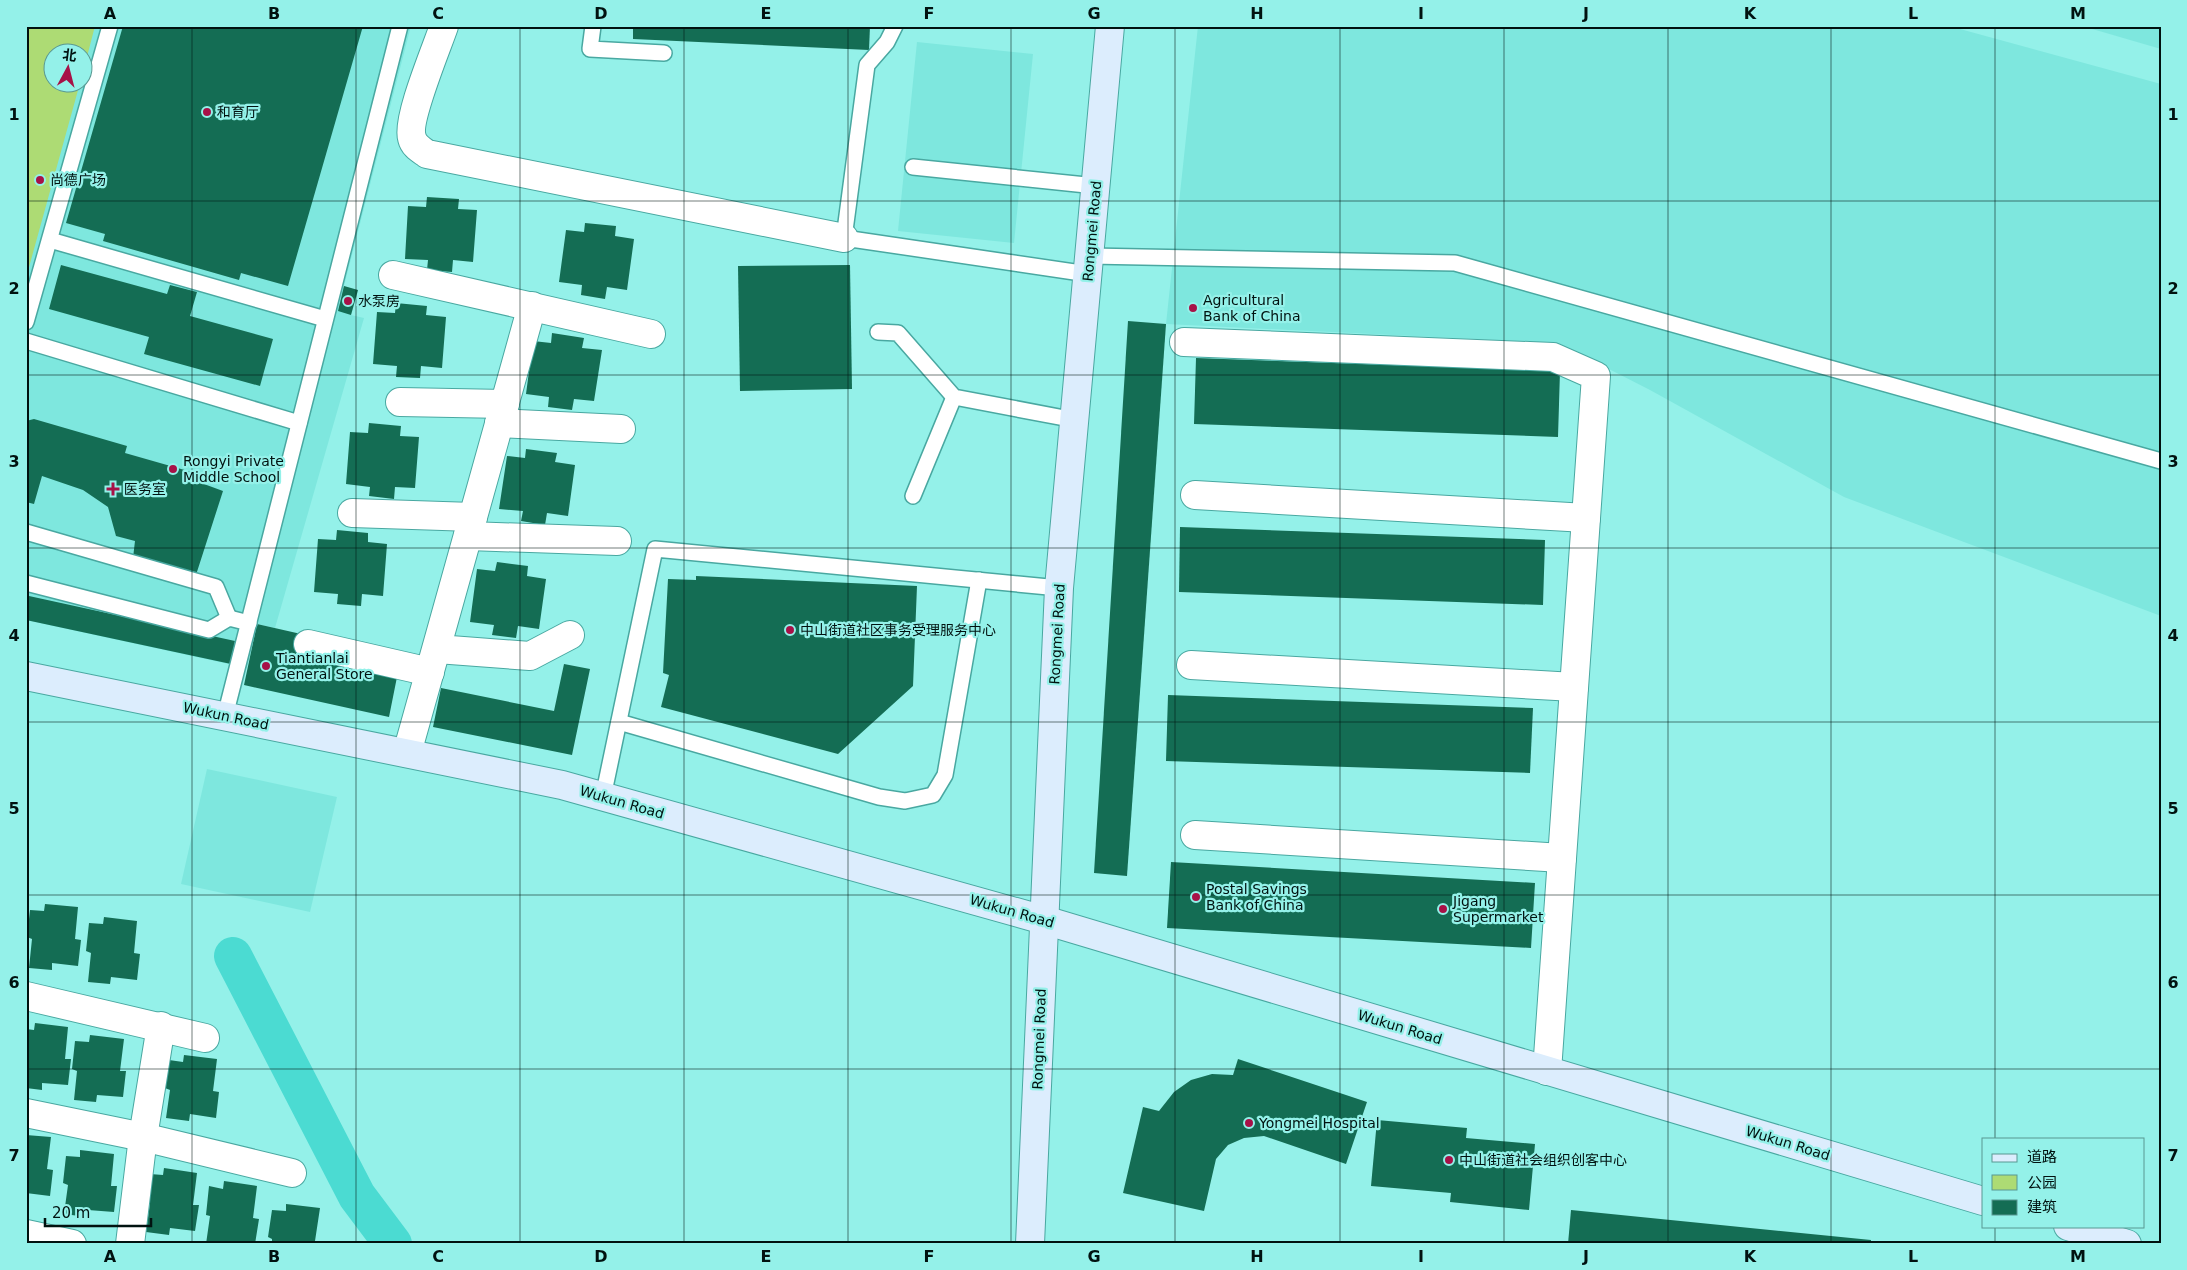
<svg xmlns="http://www.w3.org/2000/svg" width="2187" height="1270" font-family="'DejaVu Sans','Noto Sans SC',sans-serif">
	<style>
		.built { fill: #7ee7de; fill-rule: evenodd }
		.green { fill: #addb74 }
		.lines { fill: none; stroke-linecap: round; stroke-linejoin: round }
		.canal { stroke: #4bdbd2; stroke-width: 38 }
		.building { fill: #146d54 }
		.lane-casing { stroke: #49a8a1; stroke-width: 18 }
		.street-casing { stroke: #49a8a1; stroke-width: 30 }
		.secondary-casing { stroke: #49a8a1; stroke-width: 30 }
		.lane { stroke: #fff; stroke-width: 15 }
		.street { stroke: #fff; stroke-width: 28 }
		.secondary { stroke: #dcedfd; stroke-width: 28 }
		.grid { fill: none; stroke: #011210; stroke-width: 1; stroke-opacity: 0.55 }
		.poi-dot { fill: #a71147; stroke: #94f1e9; stroke-width: 2 }
		.labels { text-anchor: middle; dominant-baseline: central; stroke-width: 4.5; stroke-linejoin: round; paint-order: stroke }
		.poi-label { font-size: 14px; fill: #011210; stroke: #94f1e9; text-anchor: start }
		.street-label { font-size: 14px; fill: #011210; stroke: #94f1e9 }
		.neatline { fill: none; stroke: #011210; stroke-width: 2 }
		.grid-label { font-size: 16px; text-anchor: middle; font-weight: bold; fill: #011210 }
	</style>
	<rect width="100%" height="100%" fill="#94f1e9"/>
	<g class="built">
		<path d="M 26,26 L 411,26 L 344,286 L 358,291 L 351,315 L 364,318 L 275,628 L 257,624 L 247,668 L 26,620 ZM 52,52 L 82,52 L 82,82 L 52,82 Z"/>
		<path d="M 1198,26 L 1949,26 L 2161,84 L 2161,616 L 1844,497 L 1650,390 L 1558,343 L 1166,324 Z"/>
		<path d="M 2082,26 L 2161,26 L 2161,49 Z"/>
		<path d="M 917,42 L 1033,54 L 1014,243 L 898,231 Z"/>
		<path d="M 207,769 L 337,797 L 310,912 L 181,884 Z"/>
	</g>
	<path class="green" d="M 26,26 L 95,26 L 83,72 L 82,52 L 52,52 L 52,82 L 80,83 L 26,278 Z"/>
	<g class="lines">
		<path class="canal" d="M 233,956 L 357,1196 L 393,1244"/>
	</g>
	<g class="building">
		<path d="M 123,26 L 363,26 L 288,286 L 241,273 L 239,280 L 103,241 L 105,234 L 66,223 Z"/>
		<path d="M 633,26 L 870,26 L 869,50 L 633,39 Z"/>
		<path d="M 427,197 L 459,199 L 458,209 L 477,210 L 473,262 L 453,260 L 452,272 L 427,270 L 428,260 L 405,259 L 408,206 L 426,207 Z"/>
		<path d="M 585,223 L 616,226 L 615,236 L 634,239 L 627,290 L 607,287 L 605,299 L 581,295 L 582,285 L 559,282 L 566,230 L 584,232 Z"/>
		<path d="M 61,265 L 167,294 L 170,285 L 197,292 L 190,316 L 273,339 L 260,386 L 144,354 L 149,337 L 49,309 Z"/>
		<path d="M 850,265 L 852,389 L 740,391 L 738,266 Z"/>
		<path d="M 344,286 L 358,290 L 351,315 L 338,311 Z"/>
		<path d="M 396,303 L 427,306 L 426,315 L 446,317 L 442,368 L 421,366 L 420,378 L 396,377 L 397,366 L 373,364 L 377,312 L 395,313 Z"/>
		<path d="M 1128,321 L 1166,324 L 1127,876 L 1094,873 Z"/>
		<path d="M 552,333 L 584,338 L 582,348 L 602,350 L 594,401 L 574,399 L 572,410 L 548,407 L 549,397 L 526,394 L 533,341 L 551,343 Z"/>
		<path d="M 1196,358 L 1560,371 L 1558,437 L 1194,424 Z"/>
		<path d="M 34,419 L 127,446 L 125,453 L 195,473 L 193,480 L 223,491 L 195,578 L 133,558 L 135,541 L 116,536 L 108,507 L 83,490 L 42,476 L 34,504 L 26,502 L 26,421 Z"/>
		<path d="M 369,423 L 401,426 L 400,436 L 419,437 L 415,488 L 395,487 L 394,499 L 369,496 L 370,487 L 346,484 L 350,432 L 368,433 Z"/>
		<path d="M 526,449 L 557,453 L 555,462 L 575,465 L 568,516 L 547,513 L 545,525 L 521,521 L 523,511 L 499,509 L 507,456 L 525,458 Z"/>
		<path d="M 1180,527 L 1545,540 L 1543,605 L 1179,592 Z"/>
		<path d="M 337,530 L 368,533 L 368,542 L 387,544 L 383,596 L 362,594 L 361,606 L 337,604 L 338,594 L 314,592 L 318,539 L 336,540 Z"/>
		<path d="M 497,562 L 528,566 L 527,576 L 546,579 L 539,629 L 518,626 L 516,638 L 492,635 L 494,625 L 470,622 L 477,569 L 495,571 Z"/>
		<path d="M 696,576 L 917,586 L 913,686 L 838,754 L 661,707 L 669,675 L 663,673 L 668,579 L 696,580 Z"/>
		<path d="M 29,596 L 235,641 L 231,664 L 26,620 Z"/>
		<path d="M 257,624 L 301,634 L 296,655 L 397,677 L 389,717 L 244,685 Z"/>
		<path d="M 564,664 L 590,669 L 572,755 L 433,727 L 441,688 L 554,711 Z"/>
		<path d="M 1168,695 L 1533,708 L 1530,773 L 1166,761 Z"/>
		<path d="M 1171,862 L 1535,883 L 1531,948 L 1167,928 Z"/>
		<path d="M 45,904 L 78,907 L 75,939 L 81,940 L 78,966 L 52,963 L 52,970 L 29,968 L 32,939 L 27,937 L 30,910 L 44,911 Z"/>
		<path d="M 104,917 L 137,921 L 134,953 L 140,954 L 137,980 L 111,977 L 110,984 L 88,982 L 91,953 L 86,951 L 89,923 L 103,924 Z"/>
		<path d="M 35,1023 L 68,1027 L 65,1059 L 71,1059 L 68,1085 L 42,1083 L 42,1090 L 26,1088 L 26,1029 L 34,1030 Z"/>
		<path d="M 90,1035 L 124,1039 L 120,1071 L 126,1071 L 123,1097 L 97,1095 L 96,1102 L 74,1100 L 77,1071 L 72,1069 L 75,1041 L 89,1042 Z"/>
		<path d="M 184,1055 L 217,1059 L 213,1091 L 219,1092 L 216,1118 L 190,1114 L 189,1121 L 166,1118 L 170,1090 L 165,1088 L 169,1060 L 183,1062 Z"/>
		<path d="M 1238,1059 L 1367,1102 L 1346,1164 L 1264,1136 L 1244,1138 L 1228,1145 L 1216,1159 L 1204,1211 L 1123,1193 L 1143,1107 L 1159,1111 L 1174,1092 L 1191,1080 L 1212,1074 L 1233,1075 Z"/>
		<path d="M 1377,1120 L 1467,1128 L 1466,1138 L 1535,1144 L 1529,1210 L 1450,1202 L 1451,1193 L 1371,1186 Z"/>
		<path d="M 26,1135 L 51,1137 L 47,1169 L 53,1170 L 50,1196 L 26,1193 Z"/>
		<path d="M 80,1150 L 114,1154 L 111,1186 L 117,1186 L 114,1212 L 88,1210 L 87,1217 L 64,1214 L 68,1185 L 63,1183 L 66,1156 L 80,1157 Z"/>
		<path d="M 164,1168 L 197,1173 L 193,1205 L 199,1205 L 195,1231 L 170,1228 L 169,1235 L 146,1232 L 150,1203 L 146,1201 L 150,1174 L 163,1175 Z"/>
		<path d="M 224,1181 L 257,1186 L 253,1218 L 259,1219 L 255,1244 L 230,1241 L 230,1244 L 206,1244 L 210,1216 L 206,1215 L 209,1186 L 223,1189 Z"/>
		<path d="M 286,1204 L 320,1208 L 315,1241 L 321,1241 L 321,1244 L 272,1244 L 272,1239 L 268,1237 L 272,1210 L 286,1211 Z"/>
		<path d="M 1571,1210 L 1871,1240 L 1871,1244 L 1568,1244 Z"/>
	</g>
	<g class="lines">
		<defs>
			<g id="lane">
				<path d="M 593,26 L 590,49 L 664,53"/>
				<path d="M 895,26 L 887,42 L 867,65 L 844,238 L 1088,274"/>
				<path d="M 913,167 L 1096,186"/>
				<path d="M 50,240 L 325,319"/>
				<path d="M 1090,256 L 1455,263 L 2161,461"/>
				<path d="M 26,322 L 110,26"/>
				<path d="M 878,332 L 898,333 L 954,397 L 1075,420"/>
				<path d="M 26,341 L 299,423"/>
				<path d="M 913,496 L 954,397"/>
				<path d="M 26,532 L 216,587 L 229,618"/>
				<path d="M 26,583 L 209,630 L 229,618 L 249,623"/>
				<path d="M 225,716 L 400,26"/>
				<path d="M 619,722 L 879,797 L 905,801 L 933,795 L 945,775 L 979,580"/>
				<path d="M 603,797 L 655,549 L 1059,588"/>
			</g>
			<g id="street">
				<path d="M 444,26 C 437,47 406,120 412,138 C 414,146 420,149 427,154 L 844,238"/>
				<path d="M 393,275 L 651,334"/>
				<path d="M 1184,342 L 1553,357 L 1596,376 L 1547,1071"/>
				<path d="M 400,402 L 505,404"/>
				<path d="M 499,423 L 621,429"/>
				<path d="M 1195,495 L 1586,518"/>
				<path d="M 352,513 L 473,517"/>
				<path d="M 468,536 L 617,541"/>
				<path d="M 308,644 L 430,672"/>
				<path d="M 437,649 L 530,656 L 570,635"/>
				<path d="M 1191,665 L 1574,687"/>
				<path d="M 407,753 L 532,306"/>
				<path d="M 1195,835 L 1562,858"/>
				<path d="M 26,996 L 205,1038"/>
				<path d="M 26,1113 L 143,1137 L 292,1173"/>
				<path d="M 26,1234 L 72,1244"/>
				<path d="M 130,1244 L 143,1137 L 161,1026"/>
			</g>
			<g id="secondary">
				<path d="M 26,676 L 562,785 L 1044,920 L 1983,1201"/>
				<path d="M 2068,1226 L 2127,1244"/>
				<path d="M 1030,1244 L 1059,588 L 1110,26"/>
			</g>
		</defs>
		<use href="#lane" class="lane-casing"/>
		<use href="#street" class="street-casing"/>
		<use href="#secondary" class="secondary-casing"/>
		<use href="#lane" class="lane"/>
		<use href="#street" class="street"/>
		<use href="#secondary" class="secondary"/>
	</g>
	<path class="grid" d="M 192,26 L 192,1244M 356,26 L 356,1244M 520,26 L 520,1244M 684,26 L 684,1244M 848,26 L 848,1244M 1011,26 L 1011,1244M 1175,26 L 1175,1244M 1340,26 L 1340,1244M 1504,26 L 1504,1244M 1668,26 L 1668,1244M 1831,26 L 1831,1244M 1995,26 L 1995,1139M 26,201 L 2161,201M 26,375 L 2161,375M 26,548 L 2161,548M 26,722 L 2161,722M 26,895 L 2161,895M 26,1069 L 2161,1069M 1995,1226 L 1995,1244"/>
	<g class="poi-dot">
		<circle cx="207" cy="112" r="5"/>
		<circle cx="40" cy="180" r="5"/>
		<circle cx="348" cy="301" r="5"/>
		<circle cx="1193" cy="308" r="5"/>
		<circle cx="173" cy="469" r="5"/>
		<path d="M110.5 481.5h5v5h5v5h-5v5h-5v-5h-5v-5h5z"/>
		<circle cx="790" cy="630" r="5"/>
		<circle cx="266" cy="666" r="5"/>
		<circle cx="1196" cy="897" r="5"/>
		<circle cx="1443" cy="909" r="5"/>
		<circle cx="1249" cy="1123" r="5"/>
		<circle cx="1449" cy="1160" r="5"/>
	</g>
	<g class="labels">
		<g class="poi-label">
			<text x="217" y="112">和育厅</text>
			<text x="50" y="180">尚德广场</text>
			<text x="1203" y="300">Agricultural<tspan x="1203" dy="16">Bank of China</tspan></text>
			<text x="358" y="301">水泵房</text>
			<text x="183" y="461">Rongyi Private<tspan x="183" dy="16">Middle School</tspan></text>
			<text x="124" y="489">医务室</text>
			<text x="800" y="630">中山街道社区事务受理服务中心</text>
			<text x="276" y="658">Tiantianlai<tspan x="276" dy="16">General Store</tspan></text>
			<text x="1206" y="889">Postal Savings<tspan x="1206" dy="16">Bank of China</tspan></text>
			<text x="1453" y="901">Jigang<tspan x="1453" dy="16">Supermarket</tspan></text>
			<text x="1259" y="1123">Yongmei Hospital</text>
			<text x="1459" y="1160">中山街道社会组织创客中心</text>
		</g>
		<g class="street-label">
			<text transform="translate(1092 231) rotate(-85)">Rongmei Road</text>
			<text transform="translate(1057 634) rotate(-87)">Rongmei Road</text>
			<text transform="translate(226 716) rotate(12)">Wukun Road</text>
			<text transform="translate(622 802) rotate(16)">Wukun Road</text>
			<text transform="translate(1012 911) rotate(16)">Wukun Road</text>
			<text transform="translate(1400 1027) rotate(17)">Wukun Road</text>
			<text transform="translate(1039 1039) rotate(-88)">Rongmei Road</text>
			<text transform="translate(1788 1143) rotate(17)">Wukun Road</text>
		</g>
	</g>
	<rect width="2187" height="1270" fill="none" stroke="#94f1e9" stroke-width="55"/>
	<rect x="1982" y="1138" width="162" height="90" fill="#94f1e9" stroke="#599892"/>
	<rect x="1992" y="1154" width="25" height="8" fill="#dcedfd" stroke="#599892"/>
	<text x="2027" y="1162" font-size="15" fill="#011210">道路</text>
	<rect x="1992" y="1175" width="25" height="15" fill="#addb74" stroke="#599892"/>
	<text x="2027" y="1188" font-size="15" fill="#011210">公园</text>
	<rect x="1992" y="1200" width="25" height="15" fill="#146d54" stroke="#599892"/>
	<text x="2027" y="1212" font-size="15" fill="#011210">建筑</text>
	<g transform="translate(68 68) rotate(7)"><circle r="24" fill="#94f1e9" stroke="#599892"/>
	<path d="M0-4L9 19L0 12L-9 19Z" fill="#a71147"/>
	<text y="-8" font-size="14" font-weight="bold" text-anchor="middle" fill="#011210">北</text>
	</g>
	<path d="M45 1218v8h106v-8" fill="none" stroke="#011210" stroke-width="2.5"/>
	<text x="52" y="1218" font-size="15" fill="#011210" stroke="#94f1e9" stroke-width="4" paint-order="stroke">20 m</text>
	<rect x="28" y="28" width="2132" height="1214" class="neatline"/>
	<g class="grid-label">
		<text x="110" y="19">A</text>
		<text x="274" y="19">B</text>
		<text x="438" y="19">C</text>
		<text x="601" y="19">D</text>
		<text x="766" y="19">E</text>
		<text x="929" y="19">F</text>
		<text x="1094" y="19">G</text>
		<text x="1257" y="19">H</text>
		<text x="1421" y="19">I</text>
		<text x="1586" y="19">J</text>
		<text x="1750" y="19">K</text>
		<text x="1913" y="19">L</text>
		<text x="2078" y="19">M</text>
		<text x="14" y="120">1</text>
		<text x="2173" y="120">1</text>
		<text x="14" y="294">2</text>
		<text x="2173" y="294">2</text>
		<text x="14" y="467">3</text>
		<text x="2173" y="467">3</text>
		<text x="14" y="641">4</text>
		<text x="2173" y="641">4</text>
		<text x="14" y="814">5</text>
		<text x="2173" y="814">5</text>
		<text x="14" y="988">6</text>
		<text x="2173" y="988">6</text>
		<text x="14" y="1161">7</text>
		<text x="2173" y="1161">7</text>
		<text x="110" y="1262">A</text>
		<text x="274" y="1262">B</text>
		<text x="438" y="1262">C</text>
		<text x="601" y="1262">D</text>
		<text x="766" y="1262">E</text>
		<text x="929" y="1262">F</text>
		<text x="1094" y="1262">G</text>
		<text x="1257" y="1262">H</text>
		<text x="1421" y="1262">I</text>
		<text x="1586" y="1262">J</text>
		<text x="1750" y="1262">K</text>
		<text x="1913" y="1262">L</text>
		<text x="2078" y="1262">M</text>
	</g>
</svg>
